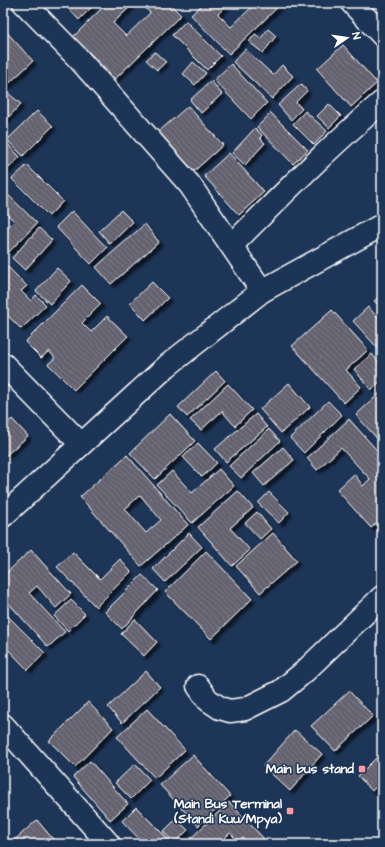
<svg xmlns="http://www.w3.org/2000/svg" width="385" height="847" font-family="'Architects Daughter',sans-serif">
	<style>
		.building { fill: url(#building-back-hatch); stroke: #fff; fill-rule: evenodd; filter: url(#shadow) }
		.lines { fill: none; stroke-linecap: round; stroke-linejoin: round }
		.minor-casing { stroke: #fff; stroke-width: 25 }
		.minor { stroke: #1d3557; stroke-width: 22 }
		.poi-dot { fill: #ff9aa2; stroke: #1d3557; stroke-width: 1.5 }
		.labels { text-anchor: middle; dominant-baseline: central; stroke-width: 3; stroke-linejoin: round; paint-order: stroke }
		.poi-label { font-size: 13px; font-weight: bold; fill: #fff; stroke: #1d3557; text-anchor: end }
	</style>
	<defs>
		<pattern id="building-back-hatch" width="6" height="6" patternUnits="userSpaceOnUse"><rect width="6" height="6" fill="#65626f"/><path d="M-1 5l2 2M0 0l6 6M5-1l2 2" fill="none" stroke="#7c7a85"/></pattern>
		<filter id="shadow"><feDropShadow dx="3.5" dy="3.5" stdDeviation="1" flood-color="#0009"/></filter>
	</defs>
	<rect width="100%" height="100%" fill="#1d3557"/>
	<filter id="ink" filterUnits="userSpaceOnUse"><feTurbulence type="fractalNoise" baseFrequency=".025" numOctaves="2"/><feDisplacementMap in="SourceGraphic" scale="8" xChannelSelector="R" yChannelSelector="G"/><feConvolveMatrix kernelMatrix="1 2 1 2 8 2 1 2 1" color-interpolation-filters="sRGB"/></filter>
	<g filter="url(#ink)">
		<g class="building">
			<path d="M 63,3 L 94,3 L 95,4 L 79,20 Z"/>
			<path d="M 107,3 L 134,3 L 113,23 L 126,36 L 150,13 L 141,3 L 169,3 L 181,15 L 115,79 L 87,50 L 83,55 L 69,41 Z"/>
			<path d="M 204,3 L 229,3 L 218,14 L 231,27 L 256,3 L 282,3 L 229,54 L 191,15 Z"/>
			<path d="M 186,21 L 221,56 L 207,70 L 172,35 Z"/>
			<path d="M 3,28 L 33,61 L 3,89 Z"/>
			<path d="M 268,29 L 276,36 L 263,53 L 249,42 L 255,34 L 261,38 Z"/>
			<path d="M 343,45 L 377,83 L 351,107 L 317,69 Z"/>
			<path d="M 245,49 L 273,75 L 282,65 L 293,76 L 272,99 L 233,62 Z"/>
			<path d="M 155,52 L 166,62 L 157,70 L 146,60 Z"/>
			<path d="M 193,62 L 206,73 L 195,85 L 183,74 Z"/>
			<path d="M 231,64 L 267,103 L 251,119 L 214,80 Z"/>
			<path d="M 211,81 L 222,94 L 201,113 L 190,100 Z"/>
			<path d="M 301,84 L 307,91 L 296,102 L 302,109 L 291,120 L 278,105 Z"/>
			<path d="M 8,93 L 21,104 L 3,123 L 3,98 Z"/>
			<path d="M 329,104 L 341,116 L 329,128 L 317,116 Z"/>
			<path d="M 188,106 L 223,145 L 192,173 L 157,133 Z"/>
			<path d="M 37,111 L 53,126 L 23,156 L 7,140 Z"/>
			<path d="M 305,111 L 327,131 L 314,145 L 293,124 Z"/>
			<path d="M 271,113 L 308,150 L 293,164 L 257,127 Z"/>
			<path d="M 255,128 L 262,135 L 260,138 L 265,143 L 245,165 L 232,153 Z"/>
			<path d="M 3,139 L 20,157 L 6,171 L 3,167 Z"/>
			<path d="M 229,153 L 264,192 L 239,215 L 204,176 Z"/>
			<path d="M 27,165 L 63,201 L 49,216 L 12,179 Z"/>
			<path d="M 3,190 L 37,223 L 9,252 L 3,246 L 3,232 L 14,221 L 3,210 Z"/>
			<path d="M 121,210 L 133,222 L 110,244 L 99,231 Z"/>
			<path d="M 72,211 L 107,248 L 91,264 L 56,227 Z"/>
			<path d="M 145,224 L 159,242 L 111,284 L 96,267 Z"/>
			<path d="M 39,228 L 52,240 L 25,270 L 12,258 Z"/>
			<path d="M 7,266 L 27,286 L 21,291 L 31,301 L 36,295 L 46,305 L 21,329 L 3,311 L 3,270 Z"/>
			<path d="M 57,268 L 71,281 L 50,304 L 36,291 Z"/>
			<path d="M 152,282 L 168,298 L 145,320 L 130,303 Z"/>
			<path d="M 82,285 L 101,304 L 82,323 L 91,332 L 107,316 L 128,336 L 74,390 L 48,364 L 55,358 L 49,351 L 41,358 L 25,342 Z"/>
			<path d="M 382,294 L 382,309 L 374,301 Z"/>
			<path d="M 368,307 L 382,322 L 382,353 L 353,321 Z"/>
			<path d="M 332,310 L 368,350 L 346,370 L 361,387 L 344,403 L 292,346 Z"/>
			<path d="M 372,354 L 382,367 L 382,380 L 371,390 L 354,369 Z"/>
			<path d="M 216,371 L 225,381 L 187,417 L 178,407 Z"/>
			<path d="M 289,383 L 310,407 L 281,433 L 260,409 Z"/>
			<path d="M 228,384 L 252,410 L 235,426 L 222,411 L 201,430 L 190,420 Z"/>
			<path d="M 382,391 L 382,444 L 356,415 Z"/>
			<path d="M 328,401 L 342,415 L 304,453 L 290,438 Z"/>
			<path d="M 170,414 L 195,441 L 155,479 L 130,453 Z"/>
			<path d="M 256,414 L 267,427 L 226,462 L 215,449 Z"/>
			<path d="M 12,419 L 28,436 L 3,458 L 3,425 L 4,426 Z"/>
			<path d="M 349,419 L 382,456 L 382,518 L 371,528 L 337,490 L 354,474 L 363,486 L 370,479 L 341,448 L 317,470 L 307,458 Z"/>
			<path d="M 269,429 L 280,441 L 241,478 L 229,466 Z"/>
			<path d="M 198,443 L 217,463 L 202,477 L 183,457 Z"/>
			<path d="M 283,447 L 294,460 L 264,486 L 253,473 Z"/>
			<path d="M 127,455 L 188,525 L 141,566 L 80,497 ZM 140,495 L 161,520 L 146,533 L 125,509 Z"/>
			<path d="M 219,469 L 234,486 L 192,523 L 157,485 L 172,471 L 192,493 Z"/>
			<path d="M 238,491 L 253,508 L 230,528 L 250,550 L 232,566 L 198,527 Z"/>
			<path d="M 269,492 L 289,512 L 279,523 L 258,503 Z"/>
			<path d="M 257,512 L 271,529 L 260,539 L 245,523 Z"/>
			<path d="M 189,533 L 202,547 L 165,582 L 153,569 Z"/>
			<path d="M 273,533 L 297,561 L 260,593 L 236,566 Z"/>
			<path d="M 31,550 L 71,594 L 56,608 L 37,586 L 29,593 L 65,632 L 48,647 L 3,597 L 3,576 Z"/>
			<path d="M 206,551 L 252,599 L 211,639 L 165,592 Z"/>
			<path d="M 73,552 L 100,579 L 120,559 L 131,572 L 96,607 L 57,567 Z"/>
			<path d="M 142,575 L 158,590 L 122,629 L 105,612 Z"/>
			<path d="M 71,600 L 85,614 L 68,631 L 54,616 Z"/>
			<path d="M 3,611 L 45,653 L 28,670 L 3,644 Z"/>
			<path d="M 135,619 L 157,642 L 144,656 L 121,634 Z"/>
			<path d="M 146,671 L 160,687 L 122,723 L 108,707 Z"/>
			<path d="M 349,691 L 373,716 L 335,751 L 311,726 Z"/>
			<path d="M 88,702 L 113,728 L 75,767 L 49,741 Z"/>
			<path d="M 147,709 L 185,750 L 155,778 L 117,737 Z"/>
			<path d="M 295,730 L 322,754 L 290,791 L 263,766 Z"/>
			<path d="M 382,752 L 382,781 L 372,791 L 358,776 Z"/>
			<path d="M 193,755 L 230,796 L 198,826 L 160,785 Z"/>
			<path d="M 90,761 L 128,804 L 110,820 L 73,777 Z"/>
			<path d="M 135,764 L 150,780 L 131,799 L 115,783 Z"/>
			<path d="M 382,789 L 382,799 L 377,793 Z"/>
			<path d="M 229,802 L 269,844 L 241,844 L 230,833 L 219,844 L 193,844 L 189,840 Z"/>
			<path d="M 136,807 L 172,843 L 172,844 L 144,844 L 122,821 Z"/>
			<path d="M 176,819 L 188,830 L 175,843 L 163,832 Z"/>
			<path d="M 37,820 L 57,844 L 10,844 Z"/>
		</g>
		<g class="lines">
			<defs>
				<g id="minor">
					<path d="M 24,3 L 78,58 L 190,185 L 262,291"/>
					<path d="M 352,3 L 382,35"/>
					<path d="M 232,245 C 281,196 329,147 382,102"/>
					<path d="M 3,364 L 81,444"/>
					<path d="M 3,516 L 167,366 L 262,291 L 382,225"/>
					<path d="M 198,686 L 208,700 L 220,708 L 230,711 L 245,709 L 281,691 L 304,672 L 382,597"/>
					<path d="M 3,725 L 109,844"/>
				</g>
			</defs>
			<use href="#minor" class="minor-casing"/>
			<use href="#minor" class="minor"/>
		</g>
	</g>
	<g class="poi-dot">
		<rect x="358" y="765" width="8" height="8" rx="2"/>
		<rect x="286" y="807" width="8" height="8" rx="2"/>
	</g>
	<g class="labels">
		<g class="poi-label">
			<text x="354" y="769">Main bus stand</text>
			<text x="282" y="804">Main Bus Terminal<tspan x="282" dy="15">(Standi Kuu/Mpya)</tspan></text>
		</g>
	</g>
	<rect width="385" height="847" fill="none" stroke="#1d3557" stroke-width="16"/>
	<rect x="8" y="8" width="369" height="831" fill="none" stroke="#fff" stroke-width="1.5" filter="url(#ink)"/>
	<g transform="translate(347 38) rotate(77)" stroke="#1d3557" stroke-width="3" paint-order="stroke">
	<path d="M0-3L7 15L0 10L-7 15Z" fill="#ffffff"/>
	<text y="-6" font-size="11" font-weight="bold" text-anchor="middle" fill="#ffffff">N</text>
	</g>
</svg>
